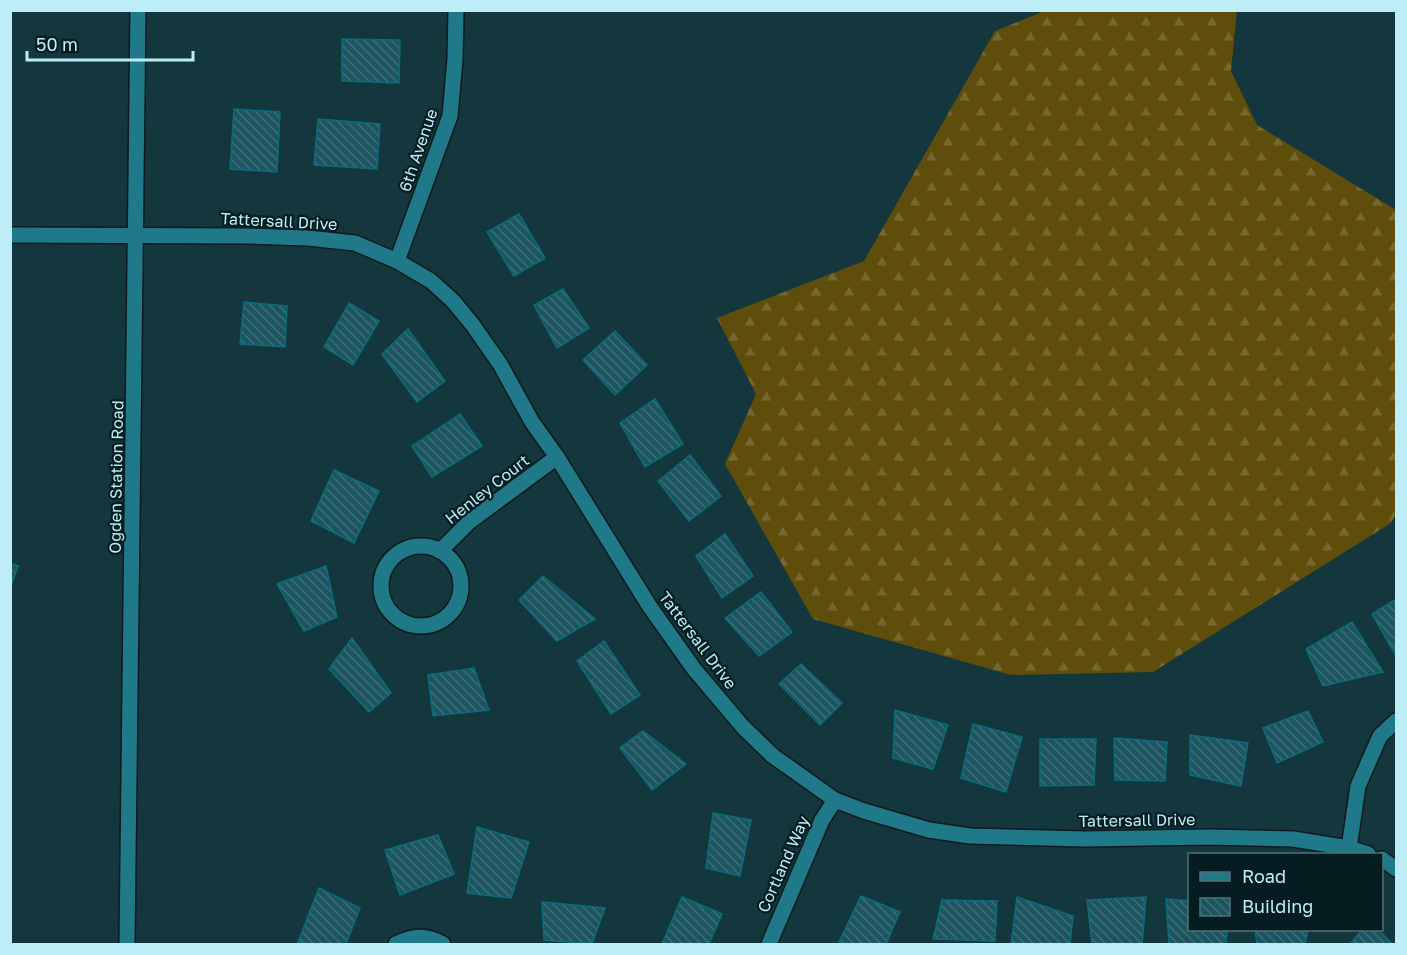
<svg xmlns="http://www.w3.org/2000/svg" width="1407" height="955" font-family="'Golos Text',sans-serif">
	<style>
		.forest { fill: url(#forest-firs) }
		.building { fill: url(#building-back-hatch); stroke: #096c7b; stroke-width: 1.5 }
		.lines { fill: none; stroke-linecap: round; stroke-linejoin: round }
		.minor-casing { stroke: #0d1b1e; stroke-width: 18 }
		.tertiary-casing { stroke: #0d1b1e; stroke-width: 18 }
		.minor { stroke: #207988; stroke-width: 15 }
		.tertiary { stroke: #207988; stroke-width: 15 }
		.labels { text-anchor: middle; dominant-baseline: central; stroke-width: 4.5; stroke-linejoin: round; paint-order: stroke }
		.street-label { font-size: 16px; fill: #bdeef8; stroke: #051d21 }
	</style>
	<defs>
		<pattern id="forest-firs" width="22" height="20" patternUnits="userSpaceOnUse" patternTransform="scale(1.5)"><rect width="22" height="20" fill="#5f4d0c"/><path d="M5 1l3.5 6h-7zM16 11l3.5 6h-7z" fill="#746730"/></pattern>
		<pattern id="building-back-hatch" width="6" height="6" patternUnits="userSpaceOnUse" patternTransform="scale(1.5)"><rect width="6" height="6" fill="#1c555f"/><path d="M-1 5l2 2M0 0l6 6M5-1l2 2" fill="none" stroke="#3b6e77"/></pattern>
	</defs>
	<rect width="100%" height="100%" fill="#14363d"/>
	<path class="forest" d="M 1047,10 L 1237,11 L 1231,71 L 1257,125 L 1396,210 L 1396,514 L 1391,523 L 1153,672 L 1011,675 L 813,619 L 725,464 L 756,394 L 717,318 L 864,261 L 995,31 Z"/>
	<g class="building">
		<path d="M 342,39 L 400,40 L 399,83 L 342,81 Z"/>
		<path d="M 234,109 L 280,112 L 277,172 L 230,169 Z"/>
		<path d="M 318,119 L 380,124 L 377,169 L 314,165 Z"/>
		<path d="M 519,214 L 545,258 L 514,276 L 487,232 Z"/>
		<path d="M 563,289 L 589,328 L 557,348 L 534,305 Z"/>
		<path d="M 244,302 L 287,306 L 285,347 L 240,344 Z"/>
		<path d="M 349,303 L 379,321 L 353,365 L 324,347 Z"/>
		<path d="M 408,329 L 445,381 L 417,402 L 382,354 Z"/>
		<path d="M 615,331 L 647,365 L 615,395 L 583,360 Z"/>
		<path d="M 655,399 L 683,444 L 645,467 L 620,423 Z"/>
		<path d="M 460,414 L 482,446 L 432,477 L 412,446 Z"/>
		<path d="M 690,455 L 721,496 L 689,521 L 658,481 Z"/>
		<path d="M 334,470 L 379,491 L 354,543 L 311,521 Z"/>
		<path d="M 725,534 L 753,576 L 722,598 L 696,556 Z"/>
		<path d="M 10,563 L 18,566 L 10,589 Z"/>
		<path d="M 326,566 L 337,617 L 304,631 L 277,584 Z"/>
		<path d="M 543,576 L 595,619 L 557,641 L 519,600 Z"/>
		<path d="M 761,592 L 792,632 L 759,656 L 725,618 Z"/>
		<path d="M 1396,599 L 1396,653 L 1395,654 L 1372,614 Z"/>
		<path d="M 1352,622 L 1383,672 L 1323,686 L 1306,649 Z"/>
		<path d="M 352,638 L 391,693 L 369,712 L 329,669 Z"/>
		<path d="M 604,641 L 640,695 L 611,714 L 577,661 Z"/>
		<path d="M 801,664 L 842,703 L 820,725 L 779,684 Z"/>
		<path d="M 474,668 L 489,710 L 433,716 L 428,675 Z"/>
		<path d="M 895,710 L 948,725 L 933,769 L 893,758 Z"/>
		<path d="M 1308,711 L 1323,742 L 1277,763 L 1263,728 Z"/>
		<path d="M 973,724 L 1022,737 L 1006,792 L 961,778 Z"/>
		<path d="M 643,731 L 686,764 L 652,790 L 620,748 Z"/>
		<path d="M 1190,735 L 1248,743 L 1241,786 L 1190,775 Z"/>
		<path d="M 1114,738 L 1167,742 L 1165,781 L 1115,780 Z"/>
		<path d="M 1040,739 L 1096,739 L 1094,785 L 1040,786 Z"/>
		<path d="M 713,813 L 751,820 L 740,876 L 706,868 Z"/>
		<path d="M 477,827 L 529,842 L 511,898 L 467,893 Z"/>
		<path d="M 438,835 L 454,874 L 400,895 L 385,850 Z"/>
		<path d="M 319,888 L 360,908 L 346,944 L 306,944 L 298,942 Z"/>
		<path d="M 861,896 L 900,912 L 886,944 L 838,944 Z"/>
		<path d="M 682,897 L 722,914 L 709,944 L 662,944 Z"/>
		<path d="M 1017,897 L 1073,916 L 1070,944 L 1011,944 Z"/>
		<path d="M 1146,897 L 1142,944 L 1092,944 L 1087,900 Z"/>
		<path d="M 1166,899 L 1190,901 L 1190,930 L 1227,930 L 1226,944 L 1169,944 Z"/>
		<path d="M 942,900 L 997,901 L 995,941 L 933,939 Z"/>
		<path d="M 542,902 L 605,908 L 592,944 L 544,940 Z"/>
		<path d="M 1255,930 L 1308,930 L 1305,944 L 1257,944 Z"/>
		<path d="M 1362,930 L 1379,930 L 1392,944 L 1350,944 Z"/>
	</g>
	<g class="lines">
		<defs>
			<g id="minor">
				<path d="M 10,235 L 246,236 L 308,238 L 355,243 L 397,261 L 431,281 L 453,301 L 472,324 L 500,364 L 532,422 L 557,457 L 650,607 L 694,669 L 743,727 L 773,756 L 835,800 L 864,811 L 929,830 L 970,836 L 1084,839 L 1210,837 L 1293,839 L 1349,848 L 1368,854"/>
				<path d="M 397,261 L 450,116 L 455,59 L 456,10"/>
				<circle cx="421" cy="586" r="40"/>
				<path d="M 440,551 L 469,522 L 557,457"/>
				<path d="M 1349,848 L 1358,786 L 1380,736 L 1396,721"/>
				<path d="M 1382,859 L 1396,869"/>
				<path d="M 396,944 C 413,935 427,935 443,944"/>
				<path d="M 769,944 L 822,820 L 835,800"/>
			</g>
			<path id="tertiary" d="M 127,944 L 138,10"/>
		</defs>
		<use href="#minor" class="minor-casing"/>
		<use href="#tertiary" class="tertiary-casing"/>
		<use href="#minor" class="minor"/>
		<use href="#tertiary" class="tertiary"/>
	</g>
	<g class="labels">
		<g class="street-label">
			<text transform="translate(418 150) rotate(-71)">6th Avenue</text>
			<text transform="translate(279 221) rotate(3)">Tattersall Drive</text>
			<text transform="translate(116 477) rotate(-89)">Ogden Station Road</text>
			<text transform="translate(487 489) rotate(-38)">Henley Court</text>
			<text transform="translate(698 640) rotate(53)">Tattersall Drive</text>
			<text transform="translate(1137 820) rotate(-1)">Tattersall Drive</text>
			<text transform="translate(783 864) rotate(-66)">Cortland Way</text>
		</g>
	</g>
	<rect width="1407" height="955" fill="none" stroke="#bdeef8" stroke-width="24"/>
	<rect x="1188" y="853" width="195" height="78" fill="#051d21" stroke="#4f7177" stroke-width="1.5"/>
	<rect x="1200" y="872" width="30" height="9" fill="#207988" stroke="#4f7177" stroke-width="1.5"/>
	<text x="1242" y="883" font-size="18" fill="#bdeef8">Road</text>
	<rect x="1200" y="898" width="30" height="18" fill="url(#building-back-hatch)" stroke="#4f7177" stroke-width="1.5"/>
	<text x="1242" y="913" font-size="18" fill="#bdeef8">Building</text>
	<path d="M27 51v9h166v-9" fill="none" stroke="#bdeef8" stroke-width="3"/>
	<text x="36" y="51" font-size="18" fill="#bdeef8" stroke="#051d21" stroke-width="4.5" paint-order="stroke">50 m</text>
</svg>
